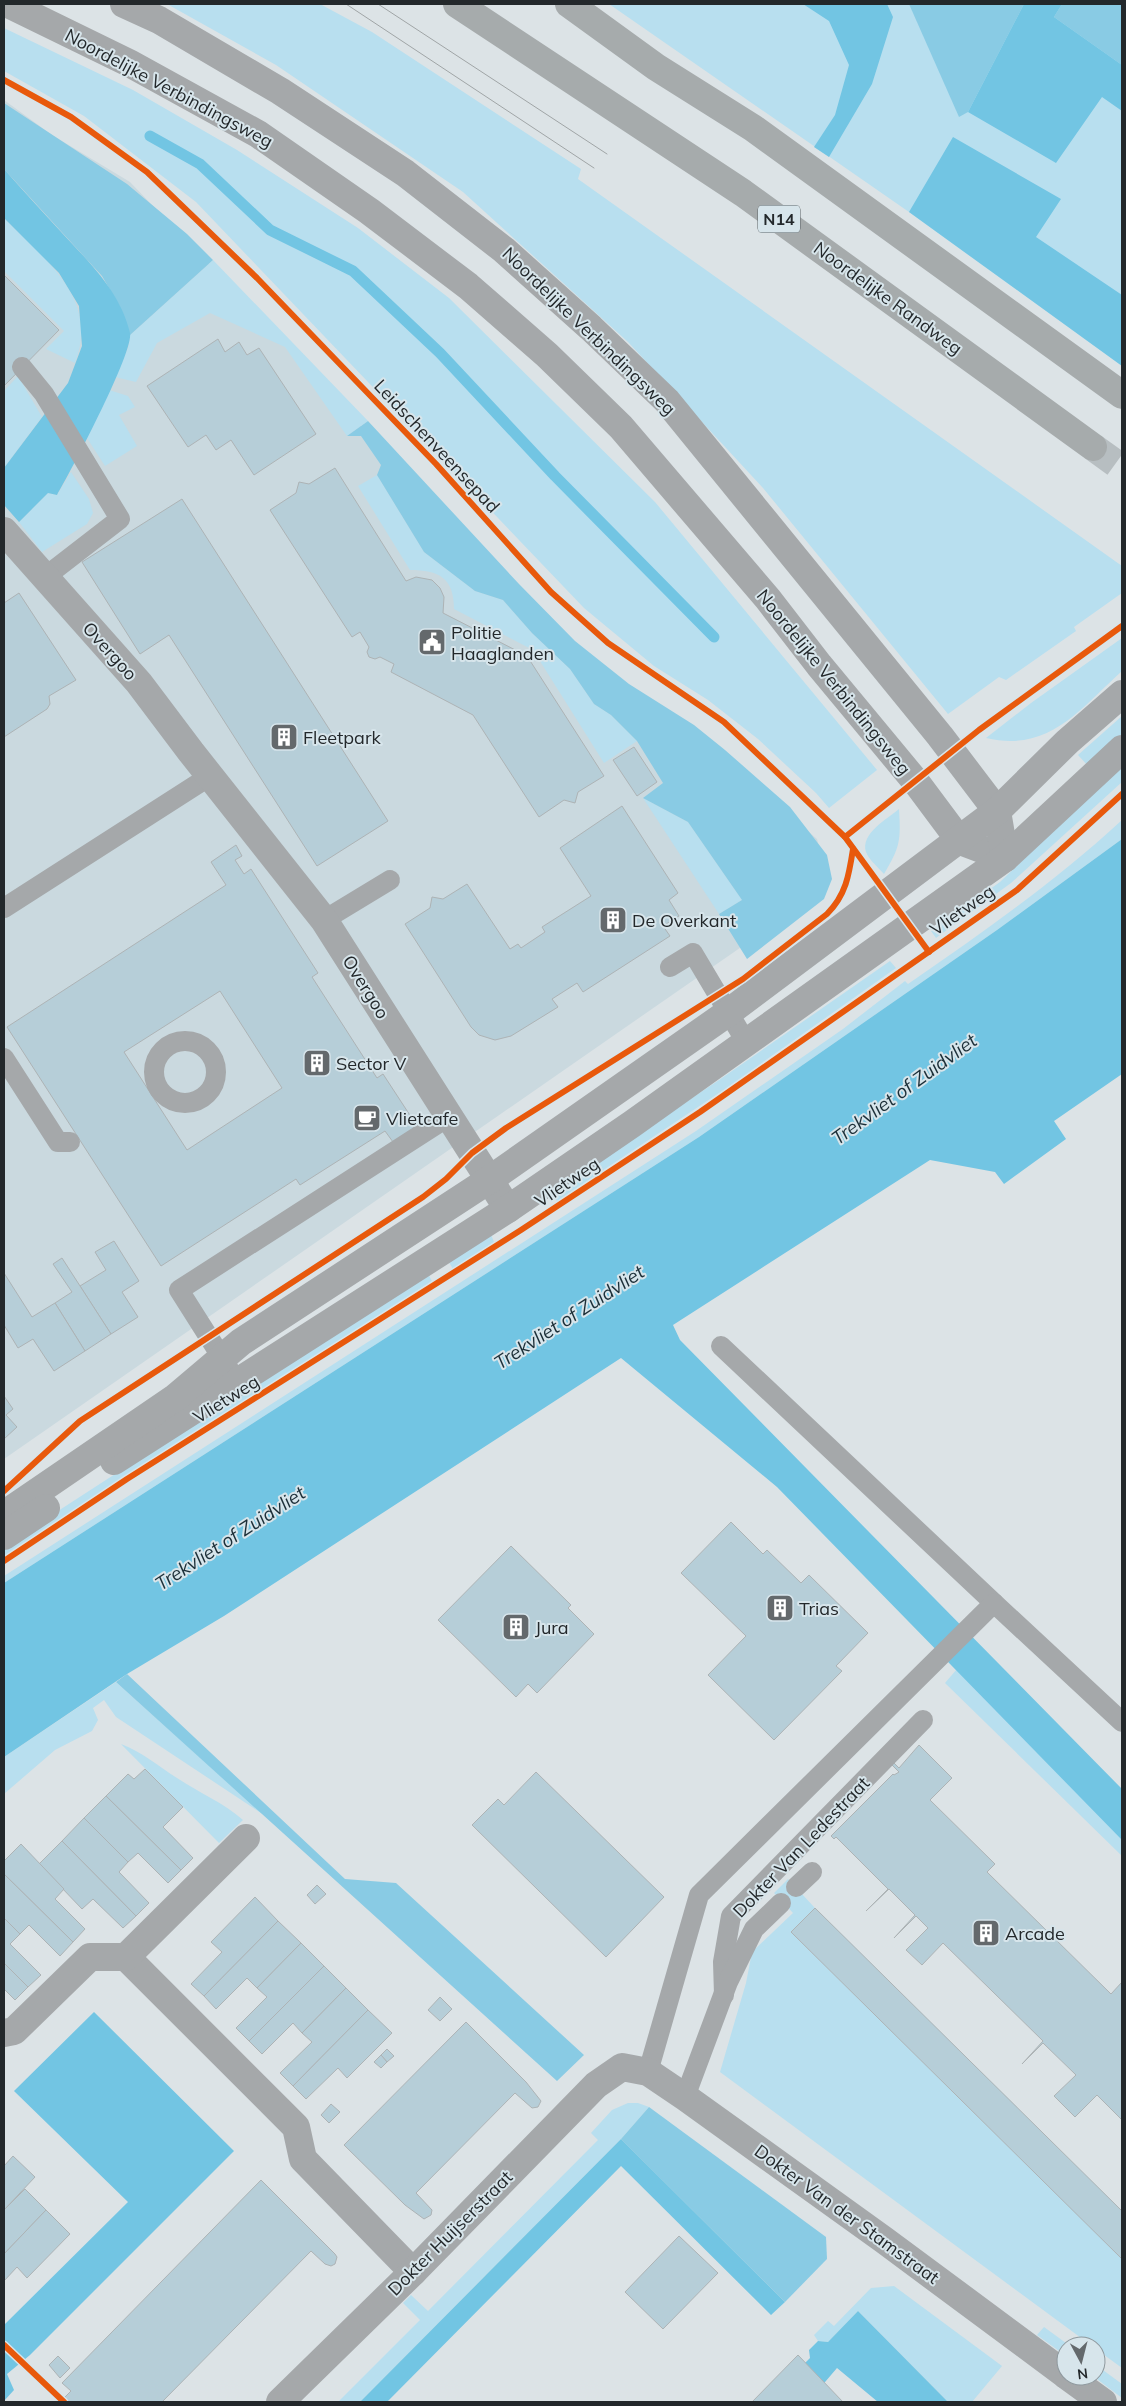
<svg xmlns="http://www.w3.org/2000/svg" width="1126" height="2406" viewBox="0 0 1126 2406" font-family="Mulish,sans-serif">
<style>
.built{fill:#cad9df}
.green{fill:#b8dfef}
.forest{fill:#89cbe4}
.water{fill:#72c5e3}
.lines{fill:none;stroke-linecap:round;stroke-linejoin:round}
.stream{stroke:#72c5e3;stroke-width:11}
.building{fill:#b6ced8;stroke:#adb3b5;fill-rule:evenodd}
.primary-tunnel{stroke:#b7bec1;stroke-width:28;stroke-dasharray:28 14;stroke-linecap:butt}
.service{stroke:#a5a8aa;stroke-width:20}
.minor{stroke:#a5a8aa;stroke-width:28}
.tertiary{stroke:#a5a8aa;stroke-width:28}
.primary{stroke:#a6abac;stroke-width:28}
.tram{stroke:#a0a5a6;stroke-width:1}
.cycleway-casing{stroke:#d7e5eb;stroke-width:9}
.cycleway{stroke:#e8590c;stroke-width:6}
.labels{text-anchor:middle;dominant-baseline:central;stroke-width:4;stroke-linejoin:round;paint-order:stroke}
.shield{fill:#d7e5eb;stroke:#596165;stroke-width:1}
.shield-label{font-size:16px;font-weight:bold;fill:#23282b}
.street-label{font-size:18px;fill:#23282b;stroke:#d7e5eb}
.poi-label{font-size:18px;fill:#23282b;stroke:#d7e5eb;text-anchor:start}
.water-label{font-size:19px;font-style:italic;fill:#1c2f38;stroke:#d7e5eb}
</style>
<rect width="100%" height="100%" fill="#dce3e6"/>
<path class="built" d="M 4,100 L 52,135 L 130,182 L 242,299 L 551,630 L 764,793 L 817,839 L 829,886 L 4,1459 Z"/>
<g class="green">
<path d="M 167,4 L 320,4 L 372,32 L 581,169 L 578,179 L 1122,566 L 1122,593 L 1074,627 L 1076,631 L 1006,680 L 999,677 L 948,714 L 763,488 L 628,342 L 463,192 L 276,65 Z"/>
<path d="M 609,4 L 1122,4 L 1122,366 L 909,212 Z"/>
<path d="M 4,28 L 133,90 L 237,150 L 358,228 L 449,298 L 655,502 L 877,770 L 829,808 L 816,793 L 758,739 L 708,700 L 654,666 L 584,608 L 196,202 L 84,116 L 4,71 Z"/>
<path d="M 4,218 C 44,259 100,298 75,363 L 46,349 L 64,331 L 4,271 Z"/>
<path d="M 213,260 L 368,421 L 347,436 L 285,347 L 210,313 L 157,343 L 136,382 L 115,377 L 128,348 L 130,335 Z"/>
<path d="M 18,376 L 42,417 L 4,468 L 4,391 Z"/>
<path d="M 109,390 L 128,396 L 135,407 L 119,415 L 137,446 L 105,466 L 87,438 Z"/>
<path d="M 71,472 L 89,499 L 93,513 L 87,524 L 42,552 L 19,522 L 48,493 L 57,495 Z"/>
<path d="M 377,475 L 424,552 L 475,591 L 503,600 L 532,633 L 570,669 L 594,704 L 611,715 L 637,741 L 604,763 L 533,650 L 454,609 C 454,578 439,570 410,570 L 358,486 Z"/>
<path d="M 1122,638 L 1122,671 C 1080,709 1049,753 986,738 L 1031,703 Z"/>
<path d="M 1122,716 L 1122,738 L 1090,768 L 1078,755 Z"/>
<path d="M 1122,765 L 1122,782 L 1011,883 L 936,938 L 931,931 L 1000,882 Z"/>
<path d="M 643,798 L 688,822 L 742,900 L 719,914 Z"/>
<path d="M 899,809 C 901,841 900,847 884,874 C 879,868 869,860 866,852 C 860,834 887,819 899,809 Z"/>
<path d="M 1122,820 L 1122,839 L 997,930 L 699,1137 L 4,1583 L 4,1576 L 696,1131 L 843,1029 L 905,981 L 908,984 C 982,933 1056,881 1122,820 Z"/>
<path d="M 890,961 L 896,968 L 725,1089 L 557,1201 L 551,1192 L 719,1080 Z"/>
<path d="M 490,1232 L 494,1242 L 453,1269 L 447,1259 Z"/>
<path d="M 427,1272 L 432,1281 L 4,1556 L 4,1546 Z"/>
<path d="M 957,1669 L 1122,1839 L 1122,1856 L 945,1683 Z"/>
<path d="M 116,1682 L 264,1815 L 116,1717 L 104,1700 L 93,1708 L 98,1720 L 92,1731 L 55,1750 L 4,1794 L 4,1757 Z"/>
<path d="M 121,1744 C 142,1752 158,1766 177,1778 C 199,1793 223,1802 243,1820 L 219,1843 Z"/>
<path d="M 788,1879 L 815,1908 L 1122,2211 L 1122,2368 L 1096,2349 L 1096,2346 L 1092,2346 L 720,2072 L 746,1983 L 752,1952 L 793,1913 L 774,1893 Z"/>
<path d="M 628,2103 L 638,2103 L 649,2107 L 621,2139 L 360,2402 L 338,2402 L 420,2320 L 403,2303 L 411,2295 L 428,2311 L 598,2140 L 591,2133 L 612,2110 Z"/>
<path d="M 894,2286 L 1002,2366 L 972,2402 L 948,2402 L 858,2311 L 828,2342 L 818,2341 L 814,2335 L 828,2321 L 834,2326 L 871,2288 Z"/>
<path d="M 1044,2327 L 1070,2346 L 1066,2346 L 1066,2356 L 1037,2335 Z"/>
<path d="M 1096,2365 L 1122,2384 L 1122,2398 L 1093,2376 L 1096,2376 Z"/>
</g>
<g class="forest">
<path d="M 909,4 L 1024,4 L 968,112 L 959,117 Z"/>
<path d="M 1062,4 L 1122,4 L 1122,65 L 1054,17 Z"/>
<path d="M 4,103 L 127,184 L 187,234 L 213,260 L 130,335 L 119,305 L 102,276 L 4,169 Z"/>
<path d="M 368,421 L 519,584 L 575,641 L 629,684 L 694,725 L 725,750 L 790,807 L 827,855 L 832,879 L 824,899 L 747,959 L 719,914 L 742,900 L 688,822 L 643,798 L 663,783 L 637,741 L 611,715 L 594,704 L 570,669 L 532,633 L 503,600 L 475,591 L 424,552 L 377,475 L 381,465 L 361,436 L 347,436 Z"/>
<path d="M 127,1674 L 345,1879 L 396,1883 L 584,2055 L 557,2081 L 116,1682 Z"/>
<path d="M 649,2107 L 826,2237 L 827,2259 L 785,2302 L 621,2139 Z"/>
</g>
<g class="water">
<path d="M 803,4 L 887,4 L 893,17 L 872,84 L 829,157 L 814,147 L 835,115 L 849,65 L 829,21 Z"/>
<path d="M 1024,4 L 1062,4 L 1054,17 L 1122,65 L 1122,111 L 1102,97 L 1056,163 L 968,112 Z"/>
<path d="M 953,137 L 1061,199 L 1036,237 L 1122,295 L 1122,366 L 909,212 Z"/>
<path d="M 4,169 C 23,191 43,212 63,234 C 90,263 121,293 130,333 C 134,352 70,473 57,495 L 48,493 L 19,522 L 4,505 L 4,468 L 68,383 L 82,346 L 79,306 L 59,273 L 4,218 Z"/>
<path d="M 1122,839 L 1122,1074 L 1054,1121 L 1066,1139 L 1004,1184 L 995,1172 L 930,1160 L 673,1325 L 680,1340 L 1122,1789 L 1122,1840 L 777,1487 L 621,1358 L 224,1616 L 127,1674 L 4,1757 L 4,1583 L 699,1137 L 997,930 Z"/>
<path d="M 94,2012 L 234,2151 L 30,2355 L 7,2374 L 14,2390 L 4,2401 L 4,2325 L 128,2202 L 14,2091 Z"/>
<path d="M 621,2139 L 785,2302 L 771,2315 L 621,2166 L 387,2402 L 360,2402 Z"/>
<path d="M 858,2311 L 948,2402 L 878,2402 L 837,2368 L 808,2402 L 766,2402 L 810,2358 L 809,2350 L 818,2341 L 828,2342 Z"/>
</g>
<g class="lines">
<path class="stream" d="M 150,136 L 200,164 L 270,230 L 353,271 L 440,353 L 555,476 L 714,637"/>
</g>
<g class="building">
<path d="M 4,275 L 59,330 L 4,386 Z"/>
<path d="M 218,339 L 225,352 L 239,342 L 247,355 L 259,348 L 316,434 L 254,475 L 231,440 L 216,450 L 206,435 L 188,447 L 147,386 Z"/>
<path d="M 335,468 L 406,581 L 416,577 L 432,580 L 440,588 L 444,597 L 443,613 L 527,656 L 604,776 L 578,792 L 575,803 L 564,800 L 539,817 L 473,715 L 391,672 L 394,664 L 380,657 L 375,659 L 369,657 L 367,652 L 369,647 L 360,632 L 352,637 L 270,510 L 296,493 L 299,482 L 309,484 Z"/>
<path d="M 182,499 L 388,821 L 317,866 L 169,635 L 140,654 L 82,562 Z"/>
<path d="M 19,593 L 76,680 L 49,696 L 50,704 L 47,709 L 4,737 L 4,603 Z"/>
<path d="M 634,747 L 657,782 L 637,796 L 613,760 Z"/>
<path d="M 622,806 L 678,893 L 669,900 L 679,916 L 663,926 L 670,936 L 583,992 L 577,983 L 552,999 L 558,1007 L 511,1036 L 495,1040 L 479,1035 L 471,1027 L 405,924 L 430,908 L 432,897 L 443,899 L 467,884 L 510,949 L 518,944 L 521,948 L 545,932 L 542,927 L 591,896 L 560,848 Z"/>
<path d="M 236,845 L 242,856 L 235,860 L 244,874 L 251,869 L 318,973 L 312,977 L 377,1078 L 383,1074 L 417,1126 L 393,1142 L 385,1131 L 300,1185 L 296,1179 L 161,1266 L 7,1027 L 226,885 L 211,862 ZM 220,991 L 282,1088 L 187,1150 L 124,1052 Z"/>
<path d="M 114,1241 L 139,1281 L 122,1292 L 138,1317 L 111,1334 L 80,1286 L 106,1270 L 95,1252 Z"/>
<path d="M 62,1258 L 111,1334 L 85,1351 L 55,1303 L 72,1292 L 53,1264 Z"/>
<path d="M 4,1273 L 32,1317 L 55,1303 L 85,1351 L 54,1371 L 33,1339 L 18,1348 L 4,1325 Z"/>
<path d="M 4,1396 L 13,1409 L 6,1415 L 17,1427 L 4,1439 Z"/>
<path d="M 731,1522 L 763,1554 L 767,1550 L 801,1583 L 809,1575 L 868,1633 L 836,1666 L 842,1671 L 774,1740 L 708,1675 L 746,1636 L 681,1573 Z"/>
<path d="M 511,1546 L 571,1605 L 568,1608 L 594,1634 L 537,1693 L 528,1684 L 516,1697 L 438,1620 Z"/>
<path d="M 919,1745 L 952,1778 L 930,1800 L 995,1864 L 987,1872 L 1111,1994 L 1122,1982 L 1122,2120 L 1097,2095 L 1075,2117 L 1054,2096 L 1076,2075 L 1043,2043 L 1022,2064 L 1043,2041 L 943,1943 L 922,1965 L 906,1950 L 928,1928 L 916,1916 L 894,1938 L 915,1915 L 889,1889 L 866,1911 L 888,1889 L 836,1837 L 834,1839 L 831,1836 L 893,1774 L 894,1775 L 899,1772 L 889,1762 L 891,1760 L 899,1768 Z"/>
<path d="M 145,1769 L 183,1807 L 163,1827 L 193,1858 L 181,1870 L 106,1796 L 128,1774 L 134,1779 Z"/>
<path d="M 536,1772 L 664,1897 L 606,1957 L 472,1825 L 498,1799 L 504,1805 Z"/>
<path d="M 106,1796 L 181,1870 L 168,1883 L 138,1853 L 128,1862 L 84,1818 Z"/>
<path d="M 84,1818 L 128,1862 L 119,1872 L 149,1903 L 136,1916 L 62,1841 Z"/>
<path d="M 62,1841 L 136,1916 L 123,1928 L 93,1899 L 82,1909 L 39,1864 Z"/>
<path d="M 21,1844 L 64,1889 L 55,1899 L 85,1929 L 73,1942 L 4,1874 L 4,1861 Z"/>
<path d="M 4,1874 L 73,1942 L 60,1956 L 29,1925 L 20,1934 L 4,1918 Z"/>
<path d="M 317,1885 L 326,1894 L 315,1904 L 307,1895 Z"/>
<path d="M 255,1897 L 278,1921 L 204,1996 L 191,1984 L 222,1952 L 211,1942 Z"/>
<path d="M 815,1908 L 1122,2211 L 1122,2259 L 791,1932 Z"/>
<path d="M 4,1918 L 20,1934 L 10,1944 L 41,1975 L 28,1987 L 4,1963 Z"/>
<path d="M 278,1921 L 301,1943 L 257,1988 L 247,1978 L 216,2009 L 204,1996 Z"/>
<path d="M 301,1943 L 324,1966 L 249,2041 L 236,2028 L 267,1997 L 257,1988 Z"/>
<path d="M 4,1963 L 28,1987 L 15,2000 L 4,1989 Z"/>
<path d="M 324,1966 L 346,1988 L 302,2033 L 293,2023 L 262,2054 L 249,2041 Z"/>
<path d="M 346,1988 L 368,2010 L 293,2086 L 280,2073 L 312,2042 L 302,2033 Z"/>
<path d="M 440,1997 L 452,2009 L 440,2021 L 428,2010 Z"/>
<path d="M 368,2010 L 392,2033 L 347,2078 L 338,2068 L 306,2099 L 293,2086 Z"/>
<path d="M 466,2022 L 526,2082 L 541,2101 L 538,2107 L 532,2108 L 515,2093 L 416,2193 L 432,2210 L 431,2215 L 424,2219 L 405,2205 L 344,2145 Z"/>
<path d="M 387,2049 L 394,2056 L 387,2062 L 381,2055 Z"/>
<path d="M 381,2055 L 387,2062 L 381,2068 L 374,2062 Z"/>
<path d="M 331,2104 L 340,2112 L 329,2123 L 321,2115 Z"/>
<path d="M 13,2156 L 35,2177 L 4,2210 L 4,2166 Z"/>
<path d="M 261,2180 L 335,2254 L 337,2257 L 335,2264 L 331,2266 L 325,2264 L 311,2251 L 162,2402 L 60,2402 L 71,2391 L 62,2383 Z"/>
<path d="M 25,2189 L 46,2210 L 4,2254 L 4,2210 Z"/>
<path d="M 46,2210 L 70,2234 L 27,2278 L 17,2267 L 4,2281 L 4,2254 Z"/>
<path d="M 679,2236 L 718,2273 L 663,2329 L 625,2292 Z"/>
<path d="M 798,2355 L 843,2402 L 752,2402 Z"/>
<path d="M 58,2356 L 70,2368 L 60,2378 L 49,2365 Z"/>
</g>
<g class="lines">
<path class="primary-tunnel" d="M 1093,447 L 1122,468"/>
<g class="service">
<path d="M 22,367 L 44,394 L 120,519 L 45,577"/>
<path d="M 4,908 L 210,776"/>
<path d="M 324,920 L 390,880"/>
<path d="M 670,967 L 693,953 L 746,1042"/>
<circle cx="185" cy="1072" r="31"/>
<path d="M 4,1058 L 58,1142 L 70,1142"/>
<path d="M 721,1346 L 994,1603"/>
<path d="M 229,1369 L 179,1290 L 448,1117"/>
<path d="M 796,1887 L 812,1872"/>
<path d="M 724,1995 L 723,1962 L 731,1916 L 923,1720"/>
<path d="M 648,2072 L 699,1895 L 994,1603 L 1122,1722"/>
<path d="M 685,2097 L 728,1982 L 754,1929 L 781,1903"/>
</g>
<g class="minor">
<path d="M 4,531 L 139,683 L 191,752 L 324,920 L 508,1209"/>
<path d="M 126,1957 L 296,2127 L 303,2159 L 413,2272"/>
<path d="M 4,2033 L 14,2031 L 90,1957 L 126,1957 L 246,1838"/>
<path d="M 1067,2376 L 1103,2402"/>
<path d="M 280,2402 L 413,2272 L 596,2085 L 622,2067 L 648,2072 L 685,2097 L 884,2240 L 1066,2375"/>
</g>
<g class="tertiary">
<path d="M 8,4 L 129,63 L 258,134 L 369,211 L 468,286 L 547,355 L 621,427 L 768,599 L 819,665 L 916,782 L 960,841 L 1005,858"/>
<path d="M 124,4 L 159,20 L 280,91 L 405,173 L 504,250 L 591,328 L 667,401 L 940,736 L 997,811 L 1005,858"/>
<path d="M 114,1461 L 508,1209 L 632,1124 L 1005,858 L 1122,749"/>
<path d="M 4,1512 L 12,1509 L 176,1397 L 241,1342 L 489,1180 L 729,1012 L 997,811 L 1067,742 L 1122,694"/>
<path d="M 4,1536 L 46,1508"/>
</g>
<g class="primary">
<path d="M 457,4 L 743,193 L 1093,447"/>
<path d="M 569,4 L 656,67 L 753,128 L 1122,395"/>
</g>
<g class="tram">
<path d="M 346,4 L 594,168"/>
<path d="M 378,4 L 607,154"/>
</g>
<defs>
<g id="cycleway">
<path d="M 4,80 L 71,117 L 147,172 L 257,278 L 436,464 L 551,592 L 608,643 L 724,722 L 845,837 L 929,952"/>
<path d="M 845,837 L 979,730 L 1122,626"/>
<path d="M 4,1491 L 80,1421 L 423,1197 L 446,1179 L 472,1153 L 506,1128 L 743,979 L 827,914 C 846,895 849,875 853,849"/>
<path d="M 4,1561 L 127,1479 L 521,1230 L 700,1112 L 1017,890 L 1122,794"/>
<path d="M 4,2345 L 64,2402"/>
</g>
</defs>
<use href="#cycleway" class="cycleway-casing"/>
<use href="#cycleway" class="cycleway"/>
</g>
<defs>
<symbol id="civic-square" viewBox="-11 -11 22 22"><rect x="-9" y="-9" width="18" height="18" rx="4" fill="#64696c" stroke="#d7e5eb"/><path d="M-.6-6.5H3V-4.5H.6V-3L4-1V1h2V6H-6V1h2V-1L-.6-3ZM-1.2 2.5V6h2.4V2.5Z" fill="#fff"/></symbol>
<symbol id="building-square" viewBox="-11 -11 22 22"><rect x="-9" y="-9" width="18" height="18" rx="4" fill="#64696c" stroke="#d7e5eb"/><path d="M-4-6H4V6H1V3H-1V6H-4ZM-2.5-4.3h1.7v1.8h-1.7ZM.8-4.3h1.7v1.8H.8ZM-2.5-1h1.7V.8h-1.7ZM.8-1h1.7V.8H.8Z" fill="#fff"/></symbol>
<symbol id="cafe-square" viewBox="-11 -11 22 22"><rect x="-9" y="-9" width="18" height="18" rx="4" fill="#64696c" stroke="#d7e5eb"/><path d="M-5.5-4.5H6V0H3Q3 3.5 0 3.5H-2.5Q-5.5 3.5-5.5 0ZM3-3.2v2h1.7v-2ZM-6 4.5H4V6H-6Z" fill="#fff"/></symbol>
</defs>
<g fill-rule="evenodd">
<use href="#civic-square" x="416" y="626" width="32" height="32"/>
<use href="#building-square" x="268" y="721" width="32" height="32"/>
<use href="#building-square" x="597" y="904" width="32" height="32"/>
<use href="#building-square" x="301" y="1047" width="32" height="32"/>
<use href="#cafe-square" x="351" y="1102" width="32" height="32"/>
<use href="#building-square" x="764" y="1592" width="32" height="32"/>
<use href="#building-square" x="500" y="1611" width="32" height="32"/>
<use href="#building-square" x="970" y="1917" width="32" height="32"/>
</g>
<g class="labels">
<rect class="shield" x="758" y="205.5" width="42" height="27" rx="4"/>
<g class="shield-label">
<text x="779" y="219">N14</text>
</g>
<g class="street-label">
<text transform="translate(169 88) rotate(28)">Noordelijke Verbindingsweg</text>
<text transform="translate(888 298) rotate(36)">Noordelijke Randweg</text>
<text transform="translate(589 331) rotate(44)">Noordelijke Verbindingsweg</text>
<text transform="translate(437 446) rotate(47)">Leidschenveensepad</text>
<text transform="translate(110 651) rotate(48)">Overgoo</text>
<text transform="translate(834 682) rotate(51)">Noordelijke Verbindingsweg</text>
<text transform="translate(962 910) rotate(-35)">Vlietweg</text>
<text transform="translate(366 987) rotate(58)">Overgoo</text>
<text transform="translate(567 1182) rotate(-34)">Vlietweg</text>
<text transform="translate(226 1399) rotate(-32)">Vlietweg</text>
<text transform="translate(801 1847) rotate(-46)">Dokter Van Ledestraat</text>
<text transform="translate(847 2214) rotate(36)">Dokter Van der Stamstraat</text>
<text transform="translate(450 2233) rotate(-45)">Dokter Huijserstraat</text>
</g>
<g class="poi-label">
<text x="451" y="632">Politie<tspan x="451" dy="21">Haaglanden</tspan></text>
<text x="303" y="737">Fleetpark</text>
<text x="632" y="920">De Overkant</text>
<text x="336" y="1063">Sector V</text>
<text x="386" y="1118">Vlietcafe</text>
<text x="799" y="1608">Trias</text>
<text x="535" y="1627">Jura</text>
<text x="1005" y="1933">Arcade</text>
</g>
<g class="water-label">
<text transform="translate(904 1089) rotate(-36)">Trekvliet of Zuidvliet</text>
<text transform="translate(569 1317) rotate(-33)">Trekvliet of Zuidvliet</text>
<text transform="translate(230 1538) rotate(-33)">Trekvliet of Zuidvliet</text>
</g>
</g>
<rect width="1126" height="2406" fill="none" stroke="#23282b" stroke-width="10"/>
<g transform="translate(1081 2361) rotate(173)"><circle r="24" fill="#d7e5eb" stroke="#8f999e"/>
<path d="M0-4L9 19L0 12L-9 19Z" fill="#64696c"/>
<text y="-8" font-size="14" font-weight="bold" text-anchor="middle" fill="#23282b">N</text>
</g>
</svg>
